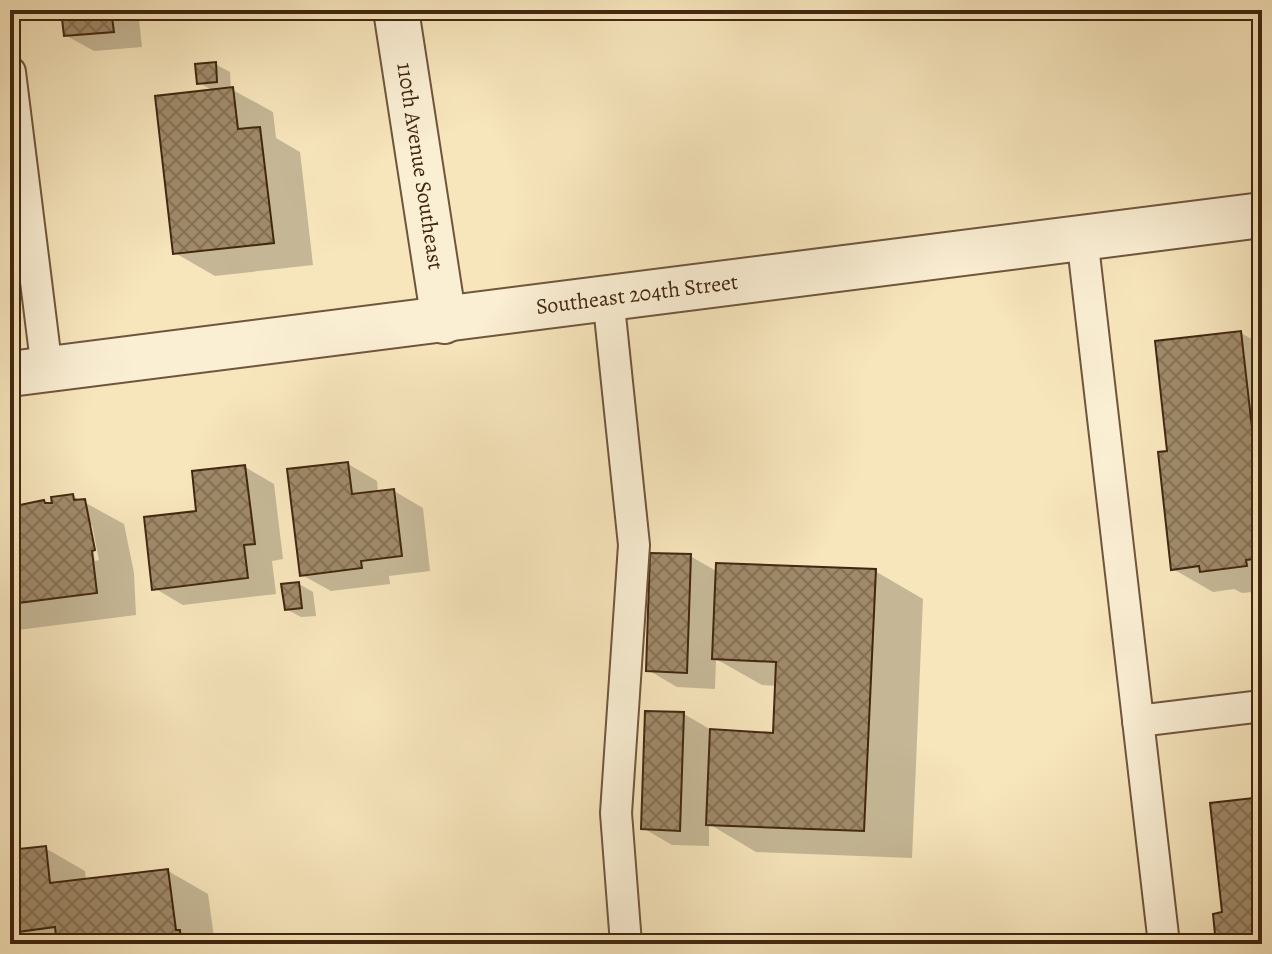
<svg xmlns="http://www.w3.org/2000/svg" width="1272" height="954" viewBox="0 0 1272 954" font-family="Alegreya,serif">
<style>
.shadow{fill:#0003;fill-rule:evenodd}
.building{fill:url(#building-cross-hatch);stroke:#422710;stroke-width:2}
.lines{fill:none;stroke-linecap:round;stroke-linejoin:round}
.service-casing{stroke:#6f563b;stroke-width:34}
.minor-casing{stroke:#6f563b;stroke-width:48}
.service{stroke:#faeed3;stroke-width:30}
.minor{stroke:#faeed3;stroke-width:44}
.labels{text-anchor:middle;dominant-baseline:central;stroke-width:7;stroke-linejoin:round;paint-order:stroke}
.street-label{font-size:22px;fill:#422710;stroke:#faeed3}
</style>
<defs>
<pattern id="building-cross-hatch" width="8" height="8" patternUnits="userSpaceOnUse" patternTransform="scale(2)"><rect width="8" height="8" fill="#a08a69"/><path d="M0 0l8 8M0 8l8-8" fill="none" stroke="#847155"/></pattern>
</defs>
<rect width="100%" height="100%" fill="#f7e5bc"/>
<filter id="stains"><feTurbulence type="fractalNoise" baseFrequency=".0025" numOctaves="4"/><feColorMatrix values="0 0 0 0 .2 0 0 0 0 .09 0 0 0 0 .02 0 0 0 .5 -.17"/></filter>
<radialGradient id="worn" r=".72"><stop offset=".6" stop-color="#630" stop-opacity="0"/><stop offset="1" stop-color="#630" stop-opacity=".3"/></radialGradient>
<g class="shadow">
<path d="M 63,10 L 138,10 L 142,47 L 94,51 L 65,35 Z"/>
<path d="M 215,64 L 230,72 L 231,89 L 273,112 L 276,138 L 300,152 L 313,265 L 215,276 L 175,253 L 214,91 L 199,83 Z"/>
<path d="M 1241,333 L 1262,345 L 1262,591 L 1242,593 L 1234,589 L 1213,592 L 1173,569 L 1169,452 Z"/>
<path d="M 348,464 L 377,481 L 378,493 L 394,491 L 423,508 L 430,571 L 389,576 L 390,584 L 331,591 L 302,575 Z"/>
<path d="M 245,467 L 274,484 L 283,559 L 272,561 L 276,594 L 183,605 L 154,588 Z"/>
<path d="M 73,496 L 124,524 L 134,573 L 136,615 L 10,631 L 10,510 L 14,506 L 54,504 ZM 88,525 L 92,525 L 99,560 L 95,561 Z"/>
<path d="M 690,556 L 718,572 L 875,571 L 923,599 L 912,858 L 756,852 L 709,824 L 709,846 L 672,845 L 643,828 L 684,714 L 713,731 L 775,735 L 777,686 L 762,685 L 716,659 L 715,689 L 677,687 L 648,670 Z"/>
<path d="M 299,584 L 313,592 L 316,616 L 301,617 L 286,609 Z"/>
<path d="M 45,848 L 85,871 L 86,881 L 168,871 L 208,894 L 215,944 L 10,944 L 10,852 Z"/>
</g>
<g class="building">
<path d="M 61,10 L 111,10 L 114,32 L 64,36 Z"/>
<path d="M 216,62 L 217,82 L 197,84 L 195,64 Z"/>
<path d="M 233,87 L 238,129 L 260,127 L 274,243 L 173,254 L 155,96 Z"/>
<path d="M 1241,331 L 1262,516 L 1262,558 L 1246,560 L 1247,566 L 1200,572 L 1199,566 L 1171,570 L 1158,452 L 1167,451 L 1155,341 Z"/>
<path d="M 348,462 L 352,494 L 394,489 L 402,556 L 361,561 L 362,568 L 300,576 L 287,469 Z"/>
<path d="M 245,465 L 255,544 L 244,545 L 248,578 L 152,590 L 144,517 L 196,511 L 192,471 Z"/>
<path d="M 73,494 L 74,500 L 85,499 L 95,550 L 92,551 L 97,593 L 10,604 L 10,507 L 44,500 L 45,503 L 52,503 L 51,497 Z"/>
<path d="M 650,553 L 691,554 L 687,673 L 646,671 Z"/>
<path d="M 716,563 L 876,569 L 864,831 L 706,825 L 710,729 L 773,733 L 776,662 L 712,659 Z"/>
<path d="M 299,582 L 302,608 L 285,610 L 281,584 Z"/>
<path d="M 645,711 L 684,712 L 680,831 L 641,829 Z"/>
<path d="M 1262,797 L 1262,944 L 1216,944 L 1213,914 L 1222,912 L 1210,803 Z"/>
<path d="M 46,846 L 50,883 L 168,869 L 176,930 L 180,930 L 181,944 L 57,944 L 55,927 L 10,933 L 10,850 Z"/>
</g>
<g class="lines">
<defs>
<g id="service">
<path d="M 10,72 L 47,370"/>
<path d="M 1082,237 L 1164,944"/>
<path d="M 608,296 L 634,545 L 616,813 L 626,944"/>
<path d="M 1138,721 L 1262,706"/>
</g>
<g id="minor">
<path id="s1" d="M 396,10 L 444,321"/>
<path id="s2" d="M 10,374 L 1262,215"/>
</g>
</defs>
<use href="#service" class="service-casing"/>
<use href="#minor" class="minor-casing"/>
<use href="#service" class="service"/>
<use href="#minor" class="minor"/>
</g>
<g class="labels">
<g class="street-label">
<text stroke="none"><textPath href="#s1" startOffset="158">110th Avenue Southeast</textPath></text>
<text stroke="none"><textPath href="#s2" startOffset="632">Southeast 204th Street</textPath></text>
</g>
</g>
<rect width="1272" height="954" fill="none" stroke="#f7e5bc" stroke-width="40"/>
<rect x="12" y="12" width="1248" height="930" fill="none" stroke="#422710" stroke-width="4"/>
<rect x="20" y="20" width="1232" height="914" fill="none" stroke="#422710" stroke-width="2"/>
<rect width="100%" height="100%" filter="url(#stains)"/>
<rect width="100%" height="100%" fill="url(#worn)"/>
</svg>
